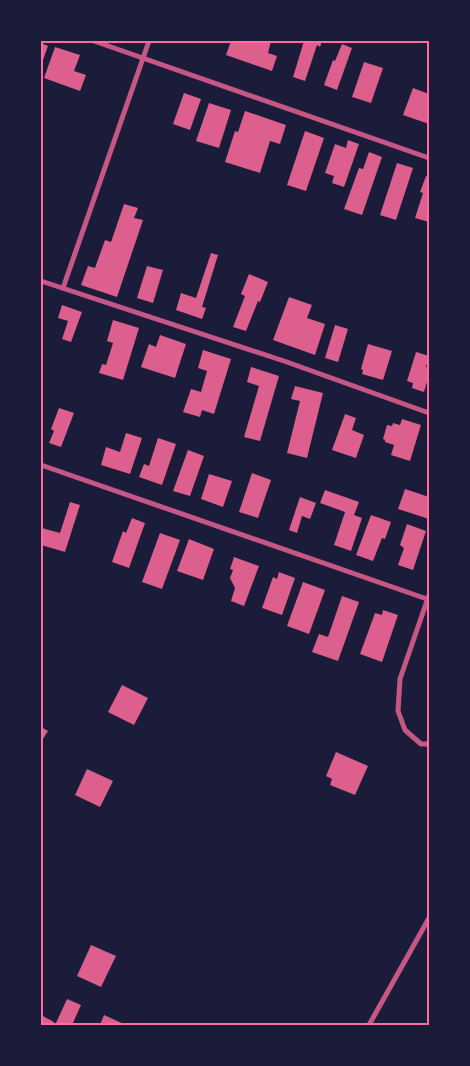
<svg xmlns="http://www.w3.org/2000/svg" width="470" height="1066" viewBox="0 0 470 1066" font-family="Barlow,sans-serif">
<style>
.building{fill:#dd5f8e}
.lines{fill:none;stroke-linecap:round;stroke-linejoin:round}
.minor{stroke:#c65784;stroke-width:5}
.neatline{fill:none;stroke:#ff6b9d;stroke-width:2}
</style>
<rect width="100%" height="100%" fill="#1b1b3a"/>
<g class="building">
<path d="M 231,41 L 271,41 L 268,53 L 277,56 L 272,71 L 226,55 Z"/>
<path d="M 304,41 L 322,41 L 320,47 L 317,45 L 305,81 L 293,77 Z"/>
<path d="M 41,43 L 48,46 L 42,63 L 41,63 Z"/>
<path d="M 342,44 L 352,48 L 337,90 L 324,85 L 333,60 L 335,61 Z"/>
<path d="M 55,47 L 80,55 L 74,71 L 86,75 L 80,91 L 44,78 Z"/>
<path d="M 364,62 L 383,68 L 371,103 L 352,97 Z"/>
<path d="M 413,88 L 429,94 L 429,124 L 403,115 Z"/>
<path d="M 184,93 L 201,99 L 190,130 L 173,124 Z"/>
<path d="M 209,103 L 231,110 L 219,148 L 196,141 Z"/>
<path d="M 245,111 L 286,125 L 280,144 L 270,141 L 260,173 L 225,162 L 235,131 L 238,132 Z"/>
<path d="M 305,131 L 324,138 L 306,191 L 287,185 Z"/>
<path d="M 348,140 L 359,144 L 344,187 L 332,183 L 334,176 L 325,173 L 335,144 L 346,148 Z"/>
<path d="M 369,152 L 382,157 L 362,215 L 344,209 L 359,168 L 363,169 Z"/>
<path d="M 397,163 L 413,168 L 396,220 L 380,215 Z"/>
<path d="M 426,176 L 429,177 L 429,222 L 415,218 L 423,193 L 420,192 Z"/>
<path d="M 124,204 L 138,208 L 134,218 L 143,220 L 117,297 L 81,285 L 88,266 L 95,268 L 105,240 L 111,242 Z"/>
<path d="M 211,253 L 218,255 L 202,307 L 206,308 L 202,319 L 176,310 L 181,293 L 196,298 Z"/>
<path d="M 147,266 L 163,270 L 153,303 L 137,298 Z"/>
<path d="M 249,274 L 268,282 L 260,302 L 258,301 L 246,331 L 233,327 L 245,296 L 241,294 Z"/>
<path d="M 289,297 L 312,305 L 307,318 L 325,324 L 315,355 L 273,340 Z"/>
<path d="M 62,305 L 82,312 L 71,342 L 62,339 L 68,321 L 58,318 Z"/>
<path d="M 113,320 L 139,328 L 123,380 L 99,373 L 102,364 L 106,365 L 113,343 L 107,341 Z"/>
<path d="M 335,325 L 348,329 L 338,362 L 325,358 Z"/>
<path d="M 160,335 L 186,344 L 175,378 L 141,367 L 149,344 L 156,347 Z"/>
<path d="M 368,344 L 392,351 L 383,380 L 362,374 L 363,370 L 361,369 Z"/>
<path d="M 203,350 L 231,359 L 214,414 L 202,410 L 200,417 L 183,412 L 191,389 L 201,392 L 207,371 L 198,368 Z"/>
<path d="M 416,352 L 429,356 L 426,367 L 429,368 L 429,375 L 424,392 L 412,388 L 413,383 L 407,381 Z"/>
<path d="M 251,367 L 279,376 L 260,441 L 244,437 L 259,386 L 247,382 Z"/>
<path d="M 295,386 L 323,393 L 307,458 L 287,453 L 300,401 L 291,399 Z"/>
<path d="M 59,408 L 74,413 L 61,447 L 49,443 L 54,431 L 51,429 Z"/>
<path d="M 345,414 L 356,418 L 352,430 L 364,435 L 356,458 L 332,450 Z"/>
<path d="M 402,419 L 421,425 L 410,461 L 391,455 L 394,445 L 385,442 L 385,440 L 383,439 L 387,425 L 392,426 L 393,423 L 400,425 Z"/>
<path d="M 126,433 L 142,438 L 130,474 L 101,465 L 106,447 L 120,452 Z"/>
<path d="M 158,438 L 176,444 L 162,485 L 139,477 L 144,464 L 149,466 Z"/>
<path d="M 188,450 L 204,456 L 190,496 L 173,491 Z"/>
<path d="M 252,473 L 271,480 L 258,518 L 239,512 Z"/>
<path d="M 209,474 L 232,481 L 223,507 L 201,499 Z"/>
<path d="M 405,489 L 429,497 L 427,504 L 429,504 L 429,519 L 398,509 Z"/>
<path d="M 325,490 L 359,502 L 354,515 L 362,518 L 351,551 L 334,545 L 345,512 L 320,503 Z"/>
<path d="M 300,497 L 316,503 L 310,519 L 302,516 L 297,533 L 289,530 Z"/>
<path d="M 70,502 L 80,505 L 65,552 L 41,545 L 42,528 L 60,533 Z"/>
<path d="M 371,515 L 391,522 L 385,539 L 382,538 L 373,561 L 356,555 Z"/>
<path d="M 132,518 L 145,523 L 129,568 L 112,562 L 123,531 L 126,533 Z"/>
<path d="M 407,524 L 426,531 L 413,570 L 398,565 L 404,548 L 400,545 Z"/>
<path d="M 160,533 L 180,540 L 162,589 L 142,582 Z"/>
<path d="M 189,539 L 214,549 L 203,580 L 177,571 Z"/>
<path d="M 234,557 L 259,566 L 244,606 L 231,601 L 235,588 L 230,578 L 233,570 L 230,569 Z"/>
<path d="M 279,572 L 295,578 L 282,615 L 262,608 L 273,577 L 277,579 Z"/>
<path d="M 303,582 L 325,590 L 309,634 L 287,626 Z"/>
<path d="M 342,596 L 359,602 L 338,661 L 312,652 L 319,634 L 328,637 Z"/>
<path d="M 383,610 L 398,615 L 382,662 L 360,654 L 375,613 L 382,615 Z"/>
<path d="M 122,685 L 148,698 L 134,725 L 108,712 Z"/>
<path d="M 41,727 L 48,731 L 41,742 Z"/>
<path d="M 336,752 L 368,766 L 355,795 L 330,785 L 332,779 L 326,776 Z"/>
<path d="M 87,769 L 113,781 L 100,807 L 75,795 Z"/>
<path d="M 91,945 L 116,956 L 101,987 L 77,976 Z"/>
<path d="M 67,999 L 81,1005 L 72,1025 L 58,1025 L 56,1023 Z"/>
<path d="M 41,1015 L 54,1022 L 53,1025 L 41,1025 Z"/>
<path d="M 104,1015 L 126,1025 L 100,1025 Z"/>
</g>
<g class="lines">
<g class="minor">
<path d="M 94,41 L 429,158"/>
<path d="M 41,281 L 284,361 L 429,413"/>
<path d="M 63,288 L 149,41"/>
<path d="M 41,465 L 427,599"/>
<path d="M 429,595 L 400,679 L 398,711 L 405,730 L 421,744 L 429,744"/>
<path d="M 369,1025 L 429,918"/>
</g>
</g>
<rect width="470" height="1066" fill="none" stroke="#1b1b3a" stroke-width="85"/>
<rect x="42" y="42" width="386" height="982" class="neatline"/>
</svg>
